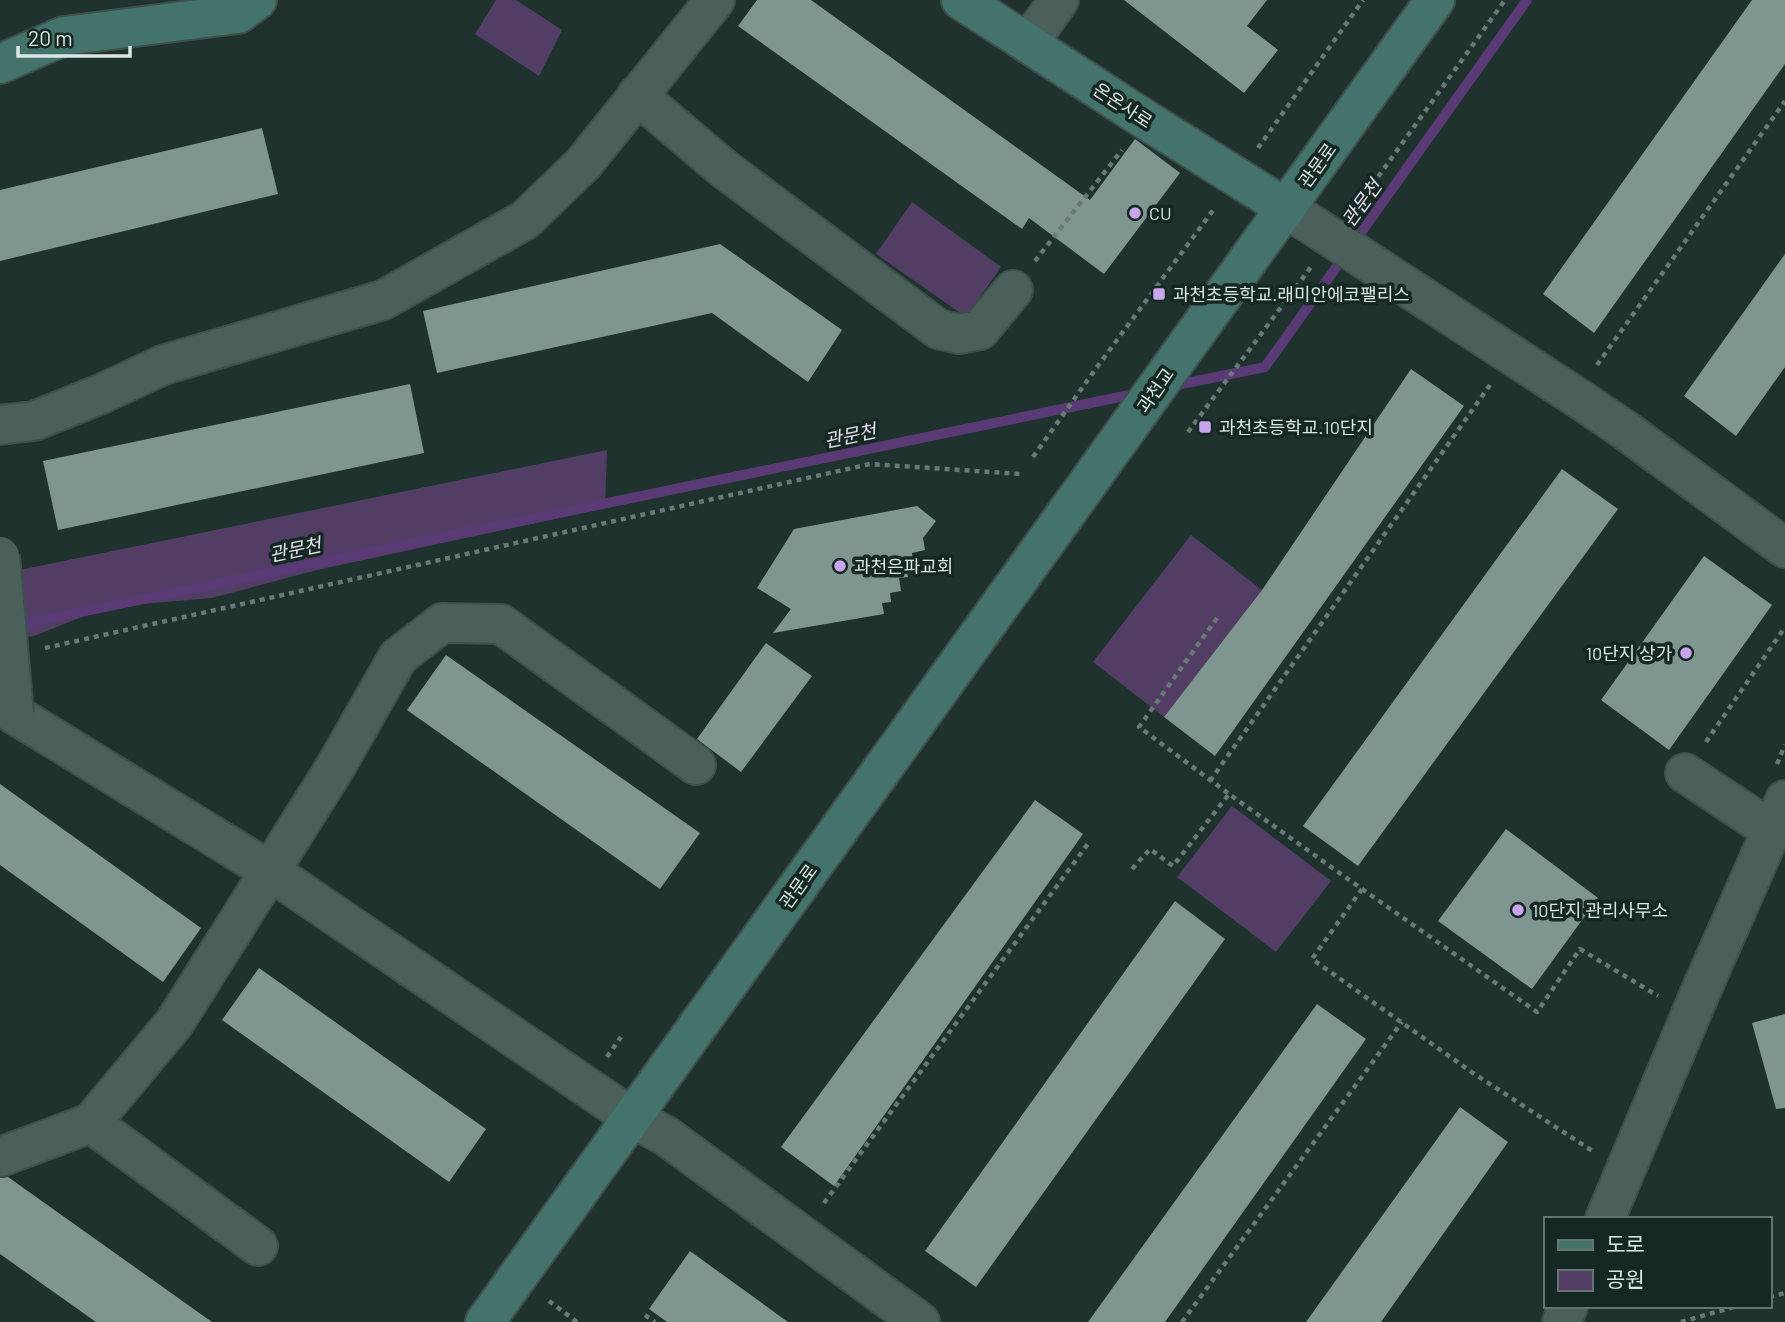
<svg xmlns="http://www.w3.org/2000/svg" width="1785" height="1322" viewBox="0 0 1785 1322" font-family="Barlow,'Noto Sans KR',sans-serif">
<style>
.green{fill:#523e65}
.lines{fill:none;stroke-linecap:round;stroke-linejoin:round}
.stream{stroke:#593a74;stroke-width:10}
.building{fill:#7f9590}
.street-casing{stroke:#3e4f4c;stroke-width:42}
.secondary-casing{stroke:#3e4f4c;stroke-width:42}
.path{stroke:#697a76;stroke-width:4.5;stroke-dasharray:5 5;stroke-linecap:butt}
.street{stroke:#4b605b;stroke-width:38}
.secondary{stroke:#44736b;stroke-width:38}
.street-bridge-casing{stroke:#3e4f4c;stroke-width:42;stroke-linecap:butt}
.street-bridge{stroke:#4b605b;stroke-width:38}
.poi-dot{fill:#c9a5ee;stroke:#152824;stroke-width:2.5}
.labels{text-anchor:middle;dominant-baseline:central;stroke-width:7;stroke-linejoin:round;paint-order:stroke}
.street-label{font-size:18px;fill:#dbe7e4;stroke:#152824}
.poi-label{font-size:18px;fill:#dbe7e4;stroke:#152824;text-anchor:start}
.water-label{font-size:19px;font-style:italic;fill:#e8e0f2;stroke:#152824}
</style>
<rect width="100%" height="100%" fill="#1f322e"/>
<g class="green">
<path d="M 496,0 L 516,0 L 562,30 L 539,76 L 475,34 Z"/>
<path d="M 912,202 L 1001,267 L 966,317 L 876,254 Z"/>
<path d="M 607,450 L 605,508 L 317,570 L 212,598 L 107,607 L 34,636 L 0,640 L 0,574 Z"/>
<path d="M 1191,535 L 1262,590 L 1164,717 L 1093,662 Z"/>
<path d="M 1232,806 L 1331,881 L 1276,952 L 1177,877 Z"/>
</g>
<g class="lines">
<g class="stream">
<path d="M 1172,386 L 1265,367 L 1527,0"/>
<path d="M 13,626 L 1139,393"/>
</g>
</g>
<g class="building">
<path d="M 757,0 L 811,0 L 1090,200 L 1135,139 L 1180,173 L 1104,274 L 1029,218 L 1022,229 L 738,26 Z"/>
<path d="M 1124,0 L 1267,0 L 1247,26 L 1278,50 L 1244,93 Z"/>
<path d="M 1752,0 L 1785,0 L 1785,64 L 1594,333 L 1543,294 Z"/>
<path d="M 262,128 L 278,194 L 0,261 L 0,190 Z"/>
<path d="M 720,244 L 842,330 L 808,382 L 712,313 L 437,373 L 423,311 Z"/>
<path d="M 1785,254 L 1785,367 L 1736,436 L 1684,396 Z"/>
<path d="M 1411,369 L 1464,406 L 1215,756 L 1164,717 L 1262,590 Z"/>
<path d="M 410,384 L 424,453 L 58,530 L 43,461 Z"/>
<path d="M 1562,469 L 1618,509 L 1358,866 L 1303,826 Z"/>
<path d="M 917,506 L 936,521 L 923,538 L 925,550 L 912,553 L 914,566 L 906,567 L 908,577 L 899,578 L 901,591 L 890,593 L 891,602 L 882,603 L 884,614 L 773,633 L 791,609 L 757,588 L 794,529 Z"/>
<path d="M 1704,556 L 1772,605 L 1669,750 L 1601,700 Z"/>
<path d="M 766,643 L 812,676 L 741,772 L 697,739 Z"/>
<path d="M 446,655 L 700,833 L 660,889 L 407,710 Z"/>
<path d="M 0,784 L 201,928 L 163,982 L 0,865 Z"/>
<path d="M 1035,800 L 1083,834 L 834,1186 L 781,1147 Z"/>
<path d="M 1506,829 L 1598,898 L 1532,989 L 1438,921 Z"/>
<path d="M 1175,901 L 1225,939 L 976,1287 L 925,1251 Z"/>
<path d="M 259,968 L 486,1129 L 449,1182 L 222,1020 Z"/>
<path d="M 1317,1004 L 1366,1039 L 1165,1322 L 1088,1322 Z"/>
<path d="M 1785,1014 L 1785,1108 L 1776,1109 L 1752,1023 Z"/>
<path d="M 1460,1107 L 1508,1142 L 1381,1322 L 1306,1322 Z"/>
<path d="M 8,1177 L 212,1322 L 96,1322 L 0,1254 L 0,1178 Z"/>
<path d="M 690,1251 L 788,1322 L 667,1322 L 649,1309 Z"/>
</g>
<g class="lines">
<defs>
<g id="street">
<path d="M 1029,42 L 1059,0"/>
<path d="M 637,95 L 723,168 L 938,329 L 959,334 L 980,330 L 1013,290"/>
<path d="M 1286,208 L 1584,402 L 1625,430 L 1785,548"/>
<path d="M 0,425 L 34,421 L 101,394 L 163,365 L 383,300 L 525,220 L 583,164 L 715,0"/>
<path d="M 14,714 L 270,871 L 631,1117 L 666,1136 L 920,1322"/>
<path d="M 1685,773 L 1771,830"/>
<path d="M 91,1123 L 258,1246"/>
<path d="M 0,1157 L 91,1123 L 175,1022 L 336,766 L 398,657 L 442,623 L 501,624 L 696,765"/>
<path d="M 1605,1219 L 1700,993 L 1785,800"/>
<path d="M 1562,1322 L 1568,1306"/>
</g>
<g id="secondary">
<path d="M 961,0 L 1146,120 L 1286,208"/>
<path d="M 0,64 L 64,36 L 238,14 L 257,0"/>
<path d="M 485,1322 L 1435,0"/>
</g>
</defs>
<use href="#street" class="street-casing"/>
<use href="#secondary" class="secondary-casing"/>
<g class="path">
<path d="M 1258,148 L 1363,0"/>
<path d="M 1355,209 L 1505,0"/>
<path d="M 1035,261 L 1122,150"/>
<path d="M 1597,365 L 1785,101"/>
<path d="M 1188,432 L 1311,267"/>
<path d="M 1033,457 L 1097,367 L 1214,209"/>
<path d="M 1217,618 L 1139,727 L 1229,794"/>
<path d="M 45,648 L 870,464 L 1021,474"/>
<path d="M 1706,742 L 1785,627"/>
<path d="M 1777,764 L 1785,745"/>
<path d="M 1210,781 L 1490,385"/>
<path d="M 1132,869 L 1150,849 L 1173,866 L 1229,794 L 1362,889 L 1312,959 L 1473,1073 L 1594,1152"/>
<path d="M 1362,889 L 1537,1012 L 1580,949 L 1658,996"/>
<path d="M 607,1057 L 621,1037"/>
<path d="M 824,1203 L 1090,841"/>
<path d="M 1769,1297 L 1785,1293"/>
<path d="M 549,1301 L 577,1322"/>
<path d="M 645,1315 L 655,1322"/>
<path d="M 1182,1322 L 1402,1022"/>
<path d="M 1681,1322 L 1737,1306"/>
</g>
<use href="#street" class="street"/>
<use href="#secondary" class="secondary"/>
<defs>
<path id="street-bridge" d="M 0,556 L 14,714"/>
</defs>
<use href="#street-bridge" class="street-bridge-casing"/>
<use href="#street-bridge" class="street-bridge"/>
</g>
<g class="poi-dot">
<circle cx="1135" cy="213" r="7"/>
<rect x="1152" y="287" width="14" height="14" rx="3.5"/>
<rect x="1198" y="420" width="14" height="14" rx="3.5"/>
<circle cx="840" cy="566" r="7"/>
<circle cx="1686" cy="653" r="7"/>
<circle cx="1518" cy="910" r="7"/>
</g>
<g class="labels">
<g class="street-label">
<text transform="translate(1123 105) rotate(33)">온온사로</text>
<text transform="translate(1317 165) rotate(-54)">관문로</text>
<text transform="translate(1155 390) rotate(-55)">과천교</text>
<text transform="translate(798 886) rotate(-54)">관문로</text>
</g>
<g class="poi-label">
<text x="1149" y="213">CU</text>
<text x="1173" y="294">과천초등학교.래미안에코팰리스</text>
<text x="1219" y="427">과천초등학교.10단지</text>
<text x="854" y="566">과천은파교회</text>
<text x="1672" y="653" text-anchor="end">10단지 상가</text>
<text x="1532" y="910">10단지 관리사무소</text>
</g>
<g class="water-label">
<text transform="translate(1361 203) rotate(-54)">관문천</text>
<text transform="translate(850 435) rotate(-12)">관문천</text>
<text transform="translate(295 549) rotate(-12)">관문천</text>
</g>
</g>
<rect x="1544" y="1217" width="228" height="91" fill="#152824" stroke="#647471" stroke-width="2"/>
<rect x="1558" y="1240" width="35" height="10" fill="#44736b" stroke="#647471" stroke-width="2"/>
<text x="1606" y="1252" font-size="21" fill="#dbe7e4">도로</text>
<rect x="1558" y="1270" width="35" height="21" fill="#523e65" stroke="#647471" stroke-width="2"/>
<text x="1606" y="1287" font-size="21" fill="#dbe7e4">공원</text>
<path d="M18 46v10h112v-10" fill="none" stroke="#dbe7e4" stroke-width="3.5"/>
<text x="28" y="46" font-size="21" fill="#dbe7e4" stroke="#152824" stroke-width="5" paint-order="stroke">20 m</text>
</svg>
